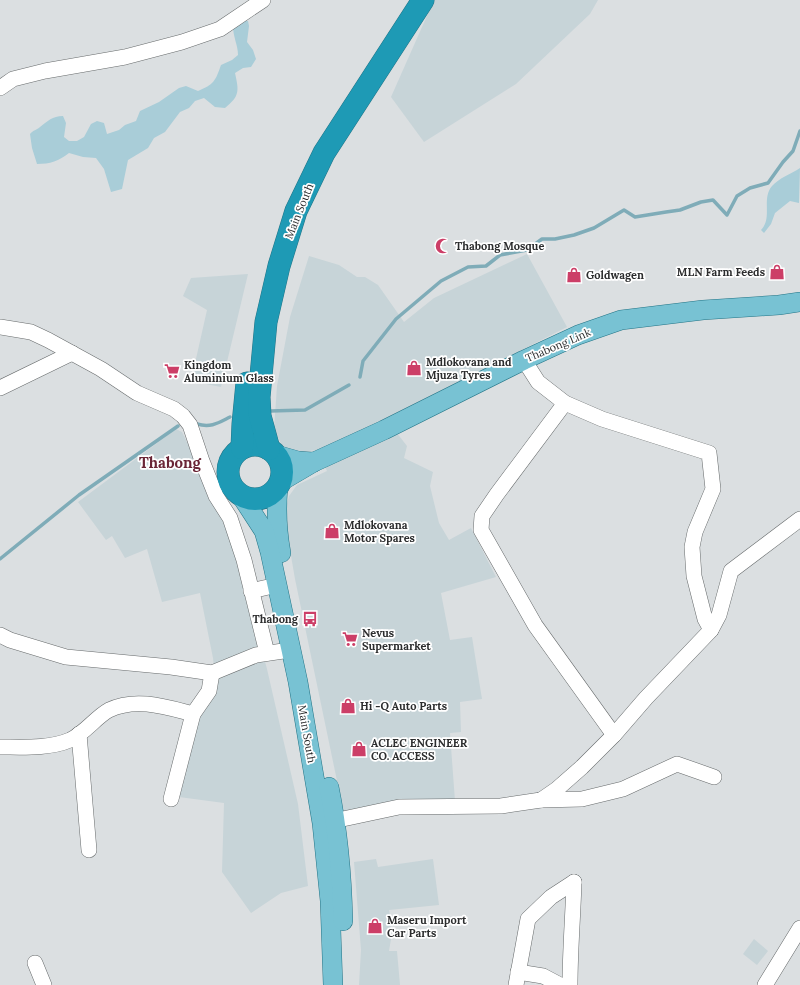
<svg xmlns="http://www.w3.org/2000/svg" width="800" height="985" viewBox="0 0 800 985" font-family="Lora,serif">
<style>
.built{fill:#c7d4d8}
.green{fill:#a9cdd8}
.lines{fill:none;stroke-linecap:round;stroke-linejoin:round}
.stream{stroke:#7facb8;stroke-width:3.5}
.minor-casing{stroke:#676b6c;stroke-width:16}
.major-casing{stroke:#237486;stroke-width:20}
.highway-casing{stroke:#237486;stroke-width:23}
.minor{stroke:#fff;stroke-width:15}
.major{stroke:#78c2d3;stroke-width:19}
.highway{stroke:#1e9ab5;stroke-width:22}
.labels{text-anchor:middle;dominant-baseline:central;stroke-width:3.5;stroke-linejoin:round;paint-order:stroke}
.street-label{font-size:11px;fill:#2c2d2e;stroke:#fff}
.poi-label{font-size:11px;font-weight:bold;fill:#2c2d2e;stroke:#fff;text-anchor:start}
.district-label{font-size:15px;font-weight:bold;fill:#6a2536;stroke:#fff}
</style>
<rect width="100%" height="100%" fill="#dbdfe1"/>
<g class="built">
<path d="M 434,0 L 598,0 L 590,14 L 516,84 L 424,142 L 391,97 Z"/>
<path d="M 527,254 L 567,327 L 386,419 L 407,446 L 404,458 L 433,472 L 430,486 L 439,523 L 449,540 L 471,528 L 496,577 L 441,593 L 450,640 L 472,637 L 482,699 L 460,702 L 461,732 L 450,733 L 455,801 L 343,814 L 341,800 L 295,579 L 284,515 L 289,496 L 297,485 L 327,471 L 317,450 L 294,453 L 282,446 L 274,429 L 277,386 L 290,317 L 309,256 L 339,265 L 357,277 L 365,277 L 378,285 L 404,322 L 434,298 Z"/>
<path d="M 248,274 L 221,387 L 191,381 L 207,310 L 183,296 L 191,278 Z"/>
<path d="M 176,429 L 182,432 L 229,528 L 267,669 L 298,804 L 308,886 L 281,893 L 251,913 L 222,872 L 224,803 L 179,797 L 190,749 L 200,715 L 216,685 L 213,658 L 200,593 L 162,602 L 147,549 L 125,558 L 112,536 L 106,540 L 78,502 Z"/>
<path d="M 376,859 L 378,867 L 433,859 L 439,905 L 389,910 L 390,915 L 391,939 L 389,951 L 397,951 L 400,985 L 359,985 L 361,950 L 354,862 Z"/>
<path d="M 754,939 L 768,951 L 757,965 L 743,954 Z"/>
</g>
<g class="green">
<path d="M 242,21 L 248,21 L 249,26 L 247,42 L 253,50 L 256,59 L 251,67 L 243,68 L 235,73 C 239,91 240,96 225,108 L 215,107 L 204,98 L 195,101 L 189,108 L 180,112 L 165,132 L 154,138 L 148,148 L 128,160 L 122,189 L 111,192 L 104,169 L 96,158 L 83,157 L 69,153 C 59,161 50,164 37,164 L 32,148 L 30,134 C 33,130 37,130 40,127 C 48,121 52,116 63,116 L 66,123 L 64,137 L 69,141 L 77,141 L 84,137 L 91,124 L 97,121 L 104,123 L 107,134 L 119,130 L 125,125 L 136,121 L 140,111 L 159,102 L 179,88 L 186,86 L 198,91 C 214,84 215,82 221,65 L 232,60 L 238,55 C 238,45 233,37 233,26 Z"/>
<path d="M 800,168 L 799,203 L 790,201 L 775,213 L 771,224 L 764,233 L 761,230 C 773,218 761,199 772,186 C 779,178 791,174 800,168 Z"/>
</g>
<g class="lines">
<g class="stream">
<path d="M 360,377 L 363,361 L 396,319 L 441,281 L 468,267 L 486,266 L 500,255 L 527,250 L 542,239 L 555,239 L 574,235 L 594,228 L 624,210 L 635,217 L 666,212 L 680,210 L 701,202 L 713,200 L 727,215 L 737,196 L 750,188 L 768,183 L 783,162 L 793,151 L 800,131"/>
<path d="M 270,411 L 305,410 L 349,385"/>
<path d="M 197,424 C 211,428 218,423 230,417"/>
<path d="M 0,559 L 79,495 L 178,426"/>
</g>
<defs>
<g id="minor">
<path d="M 0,88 L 13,79 L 45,71 L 125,57 L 182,42 L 220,29 L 263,0"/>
<path d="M 0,327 L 31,332 L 48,340 L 101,369 L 137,393 L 174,409 L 183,416 L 190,425 L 202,461 L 216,496 L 230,518 L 244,560 L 267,653"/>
<path d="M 524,360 L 538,382 L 565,403 L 602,419 L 709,453 L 713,489 L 695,532 L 692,547 L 694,576 L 705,619 L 711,630"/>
<path d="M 0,388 L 72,353"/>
<path d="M 565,403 L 497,494 L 482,516 L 481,530 L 535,625 L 614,735"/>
<path d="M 251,591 L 277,585"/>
<path d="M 0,635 L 10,640 L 66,657 L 171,667 L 212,673 L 256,655 L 290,650"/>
<path d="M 79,734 L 89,850"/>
<path d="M 0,747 C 22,747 49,749 70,740 C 85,733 96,717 109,710 C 136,697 166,707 193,714"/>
<path d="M 171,799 L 193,714 L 209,691 L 212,673"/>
<path d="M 541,800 L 582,799 L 623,789 L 677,764 L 714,777"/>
<path d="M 324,823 L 399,807 L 501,806 L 541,800 L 557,789 L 582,767 L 614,735 L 646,698 L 711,630 L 719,615 L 731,571 L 800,519"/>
<path d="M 35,963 L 44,985"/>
<path d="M 518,972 L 543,976 L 560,985"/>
<path d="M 516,985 L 528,919 L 551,897 L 574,882"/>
<path d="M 570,985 C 570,951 573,916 574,882"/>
<path d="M 765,985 L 800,928"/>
</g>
<g id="major">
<path d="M 277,455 L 298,461 L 314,462"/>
<path d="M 280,482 L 314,462 L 384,430 L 524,360 L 578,335 L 621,320 L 703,310 L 779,305 L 800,302"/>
<path d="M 278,487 C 276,509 277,531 281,553"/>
<path d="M 240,494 L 264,531 L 270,552 L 298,682 L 322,823 L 330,901 L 333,985"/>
<path d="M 329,787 C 338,831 342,876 343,921"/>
</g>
<g id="highway">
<circle cx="255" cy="472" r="27"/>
<path d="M 242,448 L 243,424 L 247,383"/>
<path d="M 269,449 L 260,416 L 259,397 L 266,322 L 279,266 L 296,211 L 324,153 L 423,0"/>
</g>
</defs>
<use href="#minor" class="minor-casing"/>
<use href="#major" class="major-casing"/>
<use href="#highway" class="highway-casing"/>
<use href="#minor" class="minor"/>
<use href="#major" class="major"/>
<use href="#highway" class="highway"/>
</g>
<defs>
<symbol id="mosque-bare" viewBox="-9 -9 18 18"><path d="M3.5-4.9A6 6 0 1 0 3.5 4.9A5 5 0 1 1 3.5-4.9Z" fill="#cc3e67" stroke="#fff" stroke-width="2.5" paint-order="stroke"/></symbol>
<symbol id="shop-bare" viewBox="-9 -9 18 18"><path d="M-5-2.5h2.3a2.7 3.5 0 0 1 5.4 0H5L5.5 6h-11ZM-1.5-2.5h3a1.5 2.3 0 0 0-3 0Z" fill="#cc3e67" stroke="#fff" stroke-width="2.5" paint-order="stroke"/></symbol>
<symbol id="supermarket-bare" viewBox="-9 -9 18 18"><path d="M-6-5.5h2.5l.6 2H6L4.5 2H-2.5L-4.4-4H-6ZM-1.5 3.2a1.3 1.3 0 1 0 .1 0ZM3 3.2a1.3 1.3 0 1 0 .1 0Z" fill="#cc3e67" stroke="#fff" stroke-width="2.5" paint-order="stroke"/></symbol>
<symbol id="bus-bare" viewBox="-9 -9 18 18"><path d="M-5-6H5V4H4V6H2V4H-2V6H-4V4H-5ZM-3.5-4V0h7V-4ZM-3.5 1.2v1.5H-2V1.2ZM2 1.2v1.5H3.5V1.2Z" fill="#cc3e67" stroke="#fff" stroke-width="2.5" paint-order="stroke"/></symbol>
</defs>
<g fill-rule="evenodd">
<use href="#mosque-bare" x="432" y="235" width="22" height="22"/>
<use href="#shop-bare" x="766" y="261" width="22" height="22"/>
<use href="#shop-bare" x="563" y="264" width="22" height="22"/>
<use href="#shop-bare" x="403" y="357" width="22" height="22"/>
<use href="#supermarket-bare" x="161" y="360" width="22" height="22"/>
<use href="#shop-bare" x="321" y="520" width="22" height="22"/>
<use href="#bus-bare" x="299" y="608" width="22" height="22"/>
<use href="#supermarket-bare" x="339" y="628" width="22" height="22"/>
<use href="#shop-bare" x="337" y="695" width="22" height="22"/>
<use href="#shop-bare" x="348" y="738" width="22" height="22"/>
<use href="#shop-bare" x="364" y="915" width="22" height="22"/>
</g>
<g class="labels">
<g class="street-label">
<text transform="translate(299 211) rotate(-68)">Main South</text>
<text transform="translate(558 345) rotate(-23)">Thabong Link</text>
<text transform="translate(307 734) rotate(80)">Main South</text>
</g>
<g class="poi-label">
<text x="455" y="246">Thabong Mosque</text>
<text x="765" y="272" text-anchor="end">MLN Farm Feeds</text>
<text x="586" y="275">Goldwagen</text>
<text x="426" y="362">Mdlokovana and<tspan x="426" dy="13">Mjuza Tyres</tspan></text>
<text x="184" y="365">Kingdom<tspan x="184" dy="13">Aluminium Glass</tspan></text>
<text x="344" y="525">Mdlokovana<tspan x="344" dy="13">Motor Spares</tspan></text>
<text x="298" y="619" text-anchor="end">Thabong</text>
<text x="362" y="633">Nevus<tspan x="362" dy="13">Supermarket</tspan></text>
<text x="360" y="706">Hi -Q Auto Parts</text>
<text x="371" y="743">ACLEC ENGINEER<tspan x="371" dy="13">CO. ACCESS</tspan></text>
<text x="387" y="920">Maseru Import<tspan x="387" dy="13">Car Parts</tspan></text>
</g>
<g class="district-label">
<text x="170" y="462">Thabong</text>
</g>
</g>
</svg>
